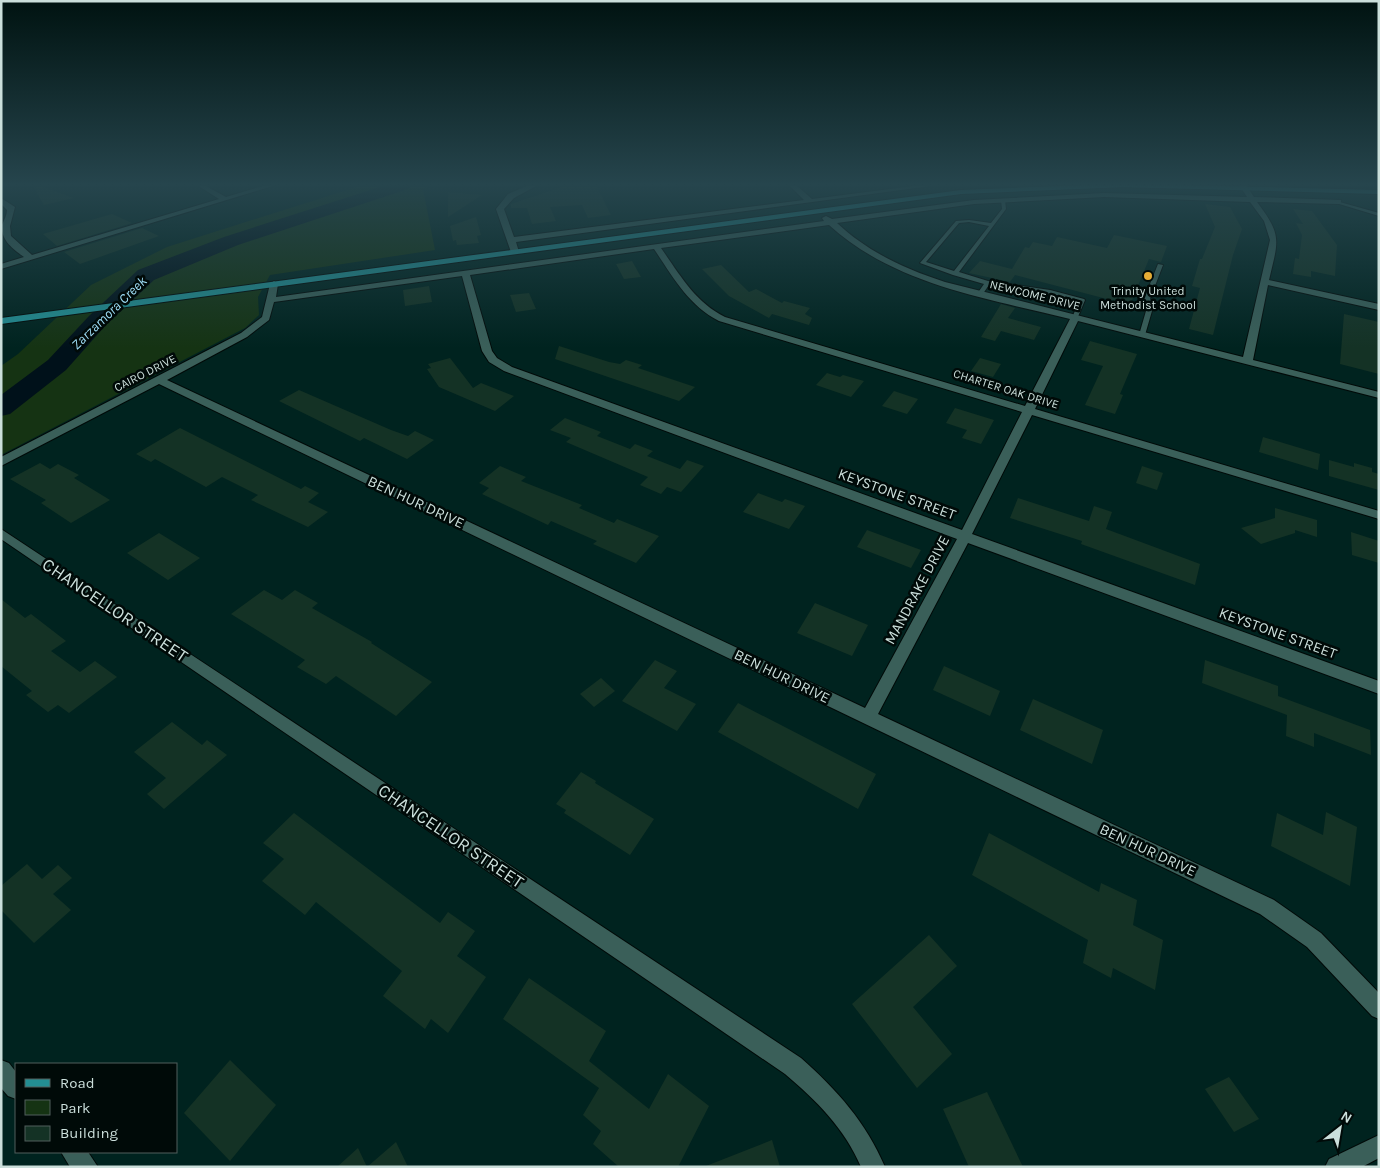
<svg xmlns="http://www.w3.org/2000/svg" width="1380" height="1168" viewBox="0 0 1380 1168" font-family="Karla,sans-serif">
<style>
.green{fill:#153313}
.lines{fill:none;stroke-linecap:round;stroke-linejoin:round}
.river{fill:#00111a;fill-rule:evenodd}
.building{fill:#143225}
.service-casing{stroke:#000a08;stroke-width:2}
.minor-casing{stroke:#000a08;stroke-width:2}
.primary-casing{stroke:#000a08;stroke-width:2}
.service{fill:#3a5f59;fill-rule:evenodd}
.minor{fill:#3a5f59;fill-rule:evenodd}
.primary{fill:#238e93;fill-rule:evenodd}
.poi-dot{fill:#e6ad36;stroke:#000a08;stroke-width:2}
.labels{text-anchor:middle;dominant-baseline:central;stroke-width:5;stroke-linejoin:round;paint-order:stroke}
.far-poi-label{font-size:12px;fill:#cbdfdb;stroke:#000a08}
.far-street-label{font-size:12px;fill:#cbdfdb;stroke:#000a08}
.far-water-label{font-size:14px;font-style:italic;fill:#9edef7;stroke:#000a08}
.street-label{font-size:15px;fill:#cbdfdb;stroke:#000a08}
.near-street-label{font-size:18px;fill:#cbdfdb;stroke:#000a08}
</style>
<rect width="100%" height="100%" fill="#00231f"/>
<path class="green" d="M 363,185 L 434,185 L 423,189 L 435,250 L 270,275 L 258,297 L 259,315 L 245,328 L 1,455 L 1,366 L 18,354 L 91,285 L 167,247 Z"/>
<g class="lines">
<path class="river" d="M 386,185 L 411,185 L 408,189 L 238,245 L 154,280 L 105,326 L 66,370 L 10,414 L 1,416 L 1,395 L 48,360 L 89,316 L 138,270 L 224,237 Z"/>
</g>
<g class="building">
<path d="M 32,185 L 38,185 L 74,198 L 44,205 Z"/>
<path d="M 568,185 L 596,185 L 611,215 L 588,218 L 582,205 L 550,207 L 556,221 L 532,224 L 527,208 L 511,208 L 511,204 Z"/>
<path d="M 448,192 L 482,195 L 448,217 Z"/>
<path d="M 1205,204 L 1230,207 L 1242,229 L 1233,255 L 1213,335 L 1189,329 L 1200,288 L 1192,286 L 1200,259 L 1202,259 L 1215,227 Z"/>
<path d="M 1293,209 L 1312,211 L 1337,245 L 1335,276 L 1311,271 L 1311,277 L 1293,274 L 1295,258 L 1299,259 L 1302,235 L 1296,223 L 1303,224 Z"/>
<path d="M 112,214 L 132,223 L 57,246 L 43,234 Z"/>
<path d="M 476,217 L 481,235 L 477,236 L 479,243 L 457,245 L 456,240 L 453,241 L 450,226 Z"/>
<path d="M 142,228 L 159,236 L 80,264 L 64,252 Z"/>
<path d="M 1114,235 L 1167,246 L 1161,262 L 1149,259 L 1130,305 L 1015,275 L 1010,282 L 969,273 L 980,261 L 1012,269 L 1025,247 L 1029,248 L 1033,242 L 1052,246 L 1057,237 L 1107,248 Z"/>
<path d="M 632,261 L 641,277 L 624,279 L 616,264 Z"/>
<path d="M 721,265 L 749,292 L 756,289 L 782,303 L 784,301 L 810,308 L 805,314 L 812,318 L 809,325 L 772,314 L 769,318 L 729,296 L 702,269 Z"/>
<path d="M 429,286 L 432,302 L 405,306 L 403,290 Z"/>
<path d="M 529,293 L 536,309 L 516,312 L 510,295 Z"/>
<path d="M 1001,304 L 1015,308 L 1008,318 L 1041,327 L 1034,340 L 1001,331 L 995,341 L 981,337 Z"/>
<path d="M 1344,314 L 1379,322 L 1379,374 L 1340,364 Z"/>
<path d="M 1090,341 L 1137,354 L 1120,394 L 1123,395 L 1115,414 L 1085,405 L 1103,366 L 1081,360 Z"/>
<path d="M 559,346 L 609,362 L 620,364 L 626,360 L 642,365 L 638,368 L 695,387 L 679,401 L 555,359 Z"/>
<path d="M 450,358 L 473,388 L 481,383 L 514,396 L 495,411 L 439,387 L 427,369 L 431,368 L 428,364 Z"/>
<path d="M 980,358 L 1001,364 L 993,377 L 971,371 Z"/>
<path d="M 827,373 L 840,377 L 843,375 L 864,381 L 851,397 L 816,385 Z"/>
<path d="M 299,390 L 391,430 L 408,436 L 415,431 L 434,440 L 407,459 L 364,438 L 360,441 L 279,401 Z"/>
<path d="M 894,391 L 918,399 L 907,414 L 882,406 Z"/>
<path d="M 955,408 L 994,420 L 981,444 L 962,438 L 967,430 L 946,423 Z"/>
<path d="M 565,418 L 601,432 L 597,436 L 630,449 L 635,444 L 653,451 L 647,456 L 680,469 L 687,460 L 704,466 L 681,492 L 667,487 L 661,494 L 640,485 L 648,477 L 566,442 L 571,438 L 550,430 Z"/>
<path d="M 180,428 L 301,489 L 305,486 L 319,493 L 308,502 L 328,512 L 308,527 L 251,500 L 258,495 L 222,477 L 206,487 L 155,459 L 151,462 L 136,454 Z"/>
<path d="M 1263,437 L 1320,454 L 1318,470 L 1259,452 Z"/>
<path d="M 1329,460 L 1354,467 L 1354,463 L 1372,468 L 1372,472 L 1379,474 L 1379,490 L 1329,476 Z"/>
<path d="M 40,463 L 50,469 L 58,464 L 79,475 L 74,478 L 110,500 L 71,523 L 41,503 L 46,500 L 10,479 Z"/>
<path d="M 500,466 L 526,477 L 521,481 L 582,505 L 579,508 L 614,523 L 617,519 L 659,536 L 636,563 L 593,544 L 597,541 L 551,521 L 548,525 L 482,494 L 489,488 L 479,483 Z"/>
<path d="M 1142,466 L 1163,473 L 1157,490 L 1136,483 Z"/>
<path d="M 758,493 L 782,502 L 785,499 L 805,506 L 789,529 L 743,512 Z"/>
<path d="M 1018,498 L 1089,521 L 1094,506 L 1112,512 L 1106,529 L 1200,564 L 1195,585 L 1081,544 L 1082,541 L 1010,518 Z"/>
<path d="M 1275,508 L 1317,520 L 1317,537 L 1295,530 L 1295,533 L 1261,544 L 1241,528 L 1275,518 Z"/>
<path d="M 867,530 L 921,550 L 911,568 L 857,547 Z"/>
<path d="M 1351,532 L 1379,541 L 1379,563 L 1352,555 Z"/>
<path d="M 159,533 L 185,549 L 200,558 L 168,580 L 127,553 Z"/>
<path d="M 264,590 L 282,600 L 295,590 L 318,603 L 312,608 L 372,642 L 371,643 L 432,682 L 396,716 L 336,676 L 326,684 L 297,667 L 305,660 L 231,614 Z"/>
<path d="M 1,599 L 25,618 L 31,614 L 66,641 L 51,651 L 80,672 L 95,661 L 117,677 L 69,713 L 58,705 L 48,712 L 26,695 L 32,691 L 1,666 Z"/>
<path d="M 815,603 L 868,625 L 852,656 L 797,633 Z"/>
<path d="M 655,660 L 677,671 L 664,688 L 696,704 L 677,731 L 622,701 Z"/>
<path d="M 1205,660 L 1278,686 L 1278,696 L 1370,730 L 1371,755 L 1314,733 L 1314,747 L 1286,736 L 1287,715 L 1202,683 Z"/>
<path d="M 944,666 L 1000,691 L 990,716 L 933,690 Z"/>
<path d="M 601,678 L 615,691 L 594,707 L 580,694 Z"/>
<path d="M 1033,699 L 1103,730 L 1092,764 L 1020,730 Z"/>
<path d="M 738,703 L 876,774 L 858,809 L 718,732 Z"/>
<path d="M 172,722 L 202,745 L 207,740 L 227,755 L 164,809 L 147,794 L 166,778 L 134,752 Z"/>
<path d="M 581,772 L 596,781 L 595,783 L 654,819 L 630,855 L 564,813 L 566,810 L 556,804 Z"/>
<path d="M 1326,812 L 1357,827 L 1350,886 L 1271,846 L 1277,813 L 1323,835 Z"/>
<path d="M 294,813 L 440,923 L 448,912 L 475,931 L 457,956 L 486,977 L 448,1033 L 431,1019 L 425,1029 L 383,996 L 402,971 L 316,902 L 305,915 L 262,881 L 284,859 L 263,843 Z"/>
<path d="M 989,833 L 1099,892 L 1101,883 L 1137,900 L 1133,925 L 1163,940 L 1155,990 L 1113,968 L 1111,978 L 1083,963 L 1088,940 L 972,875 Z"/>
<path d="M 27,864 L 42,879 L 58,865 L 72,878 L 53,894 L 71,910 L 34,943 L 1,910 L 1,886 Z"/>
<path d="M 929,935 L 957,966 L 913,1007 L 952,1054 L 917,1088 L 852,1004 Z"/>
<path d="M 529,978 L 606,1031 L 589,1061 L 649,1109 L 668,1074 L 709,1106 L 678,1167 L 619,1167 L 593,1144 L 601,1131 L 583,1115 L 599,1088 L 503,1019 Z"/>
<path d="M 230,1060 L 276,1105 L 230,1161 L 184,1113 Z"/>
<path d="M 1229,1077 L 1259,1119 L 1234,1132 L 1205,1089 Z"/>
<path d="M 987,1092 L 1023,1167 L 969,1167 L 943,1109 Z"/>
<path d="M 772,1140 L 780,1167 L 706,1167 L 706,1166 Z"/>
<path d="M 396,1142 L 408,1167 L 337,1167 L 358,1148 L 367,1167 Z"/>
</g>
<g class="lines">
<defs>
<g id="service">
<path d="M 1003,199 L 1005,200 L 1006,209 L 959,272 L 988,281 L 1050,290 L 1084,299 L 1085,300 L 1077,319 L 1072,318 L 1079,301 L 1050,294 L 989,285 L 982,295 L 980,296 L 977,294 L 984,284 L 953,275 L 920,263 L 956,221 L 969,220 L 991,223 L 1002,209 L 1001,200 ZM 969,222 L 989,226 L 954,271 L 926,262 L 959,223 Z"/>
<path d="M 1336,201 L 1379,213 L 1379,216 L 1336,203 Z"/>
<path d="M 1158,264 L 1163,265 L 1150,299 L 1154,304 L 1145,335 L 1142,337 L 1139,335 L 1148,304 L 1144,299 Z"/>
</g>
<g id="minor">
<path d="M 197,185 L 204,185 L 226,197 L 266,185 L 276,185 L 1,269 L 1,264 L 24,257 C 14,250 0,240 2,225 C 4,220 7,215 7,210 L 1,204 L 1,198 L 15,207 L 10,226 L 11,236 L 32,255 L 219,199 Z"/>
<path d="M 529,185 L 538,185 L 514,198 L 504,209 L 514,237 L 804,200 L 789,185 L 796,185 L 812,199 L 921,185 L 938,185 L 516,242 L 519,252 L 515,254 L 511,252 L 496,209 L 508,194 Z"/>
<path d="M 1239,185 L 1246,185 L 1254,197 L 1341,200 L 1341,204 L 1338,204 L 1257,202 C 1283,236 1278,241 1269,280 L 1379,304 L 1379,310 L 1268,285 L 1253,360 L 1379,392 L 1379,398 L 1078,321 L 1035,409 L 1379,511 L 1379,519 L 1032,415 L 972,534 L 1379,681 L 1379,694 L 968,543 L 878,714 L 1274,900 L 1321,933 L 1379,993 L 1379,1019 L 1372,1016 L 1307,947 L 1260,914 L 159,384 L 1,466 L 1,457 L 241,333 L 262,317 L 270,284 L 274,281 L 278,284 L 276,297 L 824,221 L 822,218 L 826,216 L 832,219 L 974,200 L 1104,193 L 1247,197 ZM 1104,197 L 1250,202 L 1264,221 L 1270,240 L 1243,357 L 945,282 C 905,269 868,252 837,223 L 974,204 ZM 829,225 C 895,285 986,298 1070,319 L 1025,406 L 725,317 C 695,302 680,275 661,248 ZM 654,249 C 673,277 688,305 719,321 L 1022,412 L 962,530 L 512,367 L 497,358 L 492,351 L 470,275 ZM 462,276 L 482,351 L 489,362 L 504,371 L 957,539 L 865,708 L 167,380 L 247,337 L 269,320 L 274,302 Z"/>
<path d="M 1,529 L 801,1058 C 837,1090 866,1122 885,1167 L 861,1167 C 845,1129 816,1100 785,1074 L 1,539 Z"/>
<path d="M 1,1060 L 9,1063 L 16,1072 L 16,1099 L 8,1096 L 1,1088 Z"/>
<path d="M 1379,1135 L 1379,1158 L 1362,1167 L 1325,1167 L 1329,1159 Z"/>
<path d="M 61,1152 L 88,1152 L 98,1167 L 70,1167 Z"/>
</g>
<path id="primary" d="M 1084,185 L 1185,185 L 1379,190 L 1379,194 L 1123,187 L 961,194 L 1,324 L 1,318 L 961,190 Z"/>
</defs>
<use href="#service" class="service-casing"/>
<use href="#minor" class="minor-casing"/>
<use href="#primary" class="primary-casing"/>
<use href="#service" class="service"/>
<use href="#minor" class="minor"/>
<use href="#primary" class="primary"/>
</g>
<linearGradient id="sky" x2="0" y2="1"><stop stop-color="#001311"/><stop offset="0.53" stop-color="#26454d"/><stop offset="1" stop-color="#26454d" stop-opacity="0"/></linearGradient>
<rect width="1380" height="348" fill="url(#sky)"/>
<circle class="poi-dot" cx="1148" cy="276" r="5"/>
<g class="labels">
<g class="far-poi-label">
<text x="1148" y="291">Trinity United<tspan x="1148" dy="14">Methodist School</tspan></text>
</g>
<g class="far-street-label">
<text transform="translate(1035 295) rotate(14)">NEWCOME DRIVE</text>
<text transform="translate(145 373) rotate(-27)">CAIRO DRIVE</text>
<text transform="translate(1006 389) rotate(17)">CHARTER OAK DRIVE</text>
</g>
<g class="far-water-label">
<text transform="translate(109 313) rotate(-44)">Zarzamora Creek</text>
</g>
<g class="street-label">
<text transform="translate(897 494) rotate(20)">KEYSTONE STREET</text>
<text transform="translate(416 502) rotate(25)">BEN HUR DRIVE</text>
<text transform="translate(917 590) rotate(-62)">MANDRAKE DRIVE</text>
<text transform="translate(1278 633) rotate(20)">KEYSTONE STREET</text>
<text transform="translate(782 676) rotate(26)">BEN HUR DRIVE</text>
<text transform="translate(1148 850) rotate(25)">BEN HUR DRIVE</text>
</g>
<g class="near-street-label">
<text transform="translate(115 610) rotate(34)">CHANCELLOR STREET</text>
<text transform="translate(451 836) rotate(34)">CHANCELLOR STREET</text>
</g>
</g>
<rect width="1380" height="1168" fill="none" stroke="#cbdfdb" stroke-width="5"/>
<rect x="15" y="1063" width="162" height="90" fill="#000a08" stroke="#515f5c"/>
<rect x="25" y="1079" width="25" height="8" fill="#238e93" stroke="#515f5c"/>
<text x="60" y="1088" font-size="15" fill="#cbdfdb">Road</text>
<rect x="25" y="1100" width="25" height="15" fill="#153313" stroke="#515f5c"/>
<text x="60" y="1113" font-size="15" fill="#cbdfdb">Park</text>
<rect x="25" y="1126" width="25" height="15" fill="#143225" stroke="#515f5c"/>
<text x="60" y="1138" font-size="15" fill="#cbdfdb">Building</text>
<g transform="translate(1340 1128) rotate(31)" stroke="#000a08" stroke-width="4" paint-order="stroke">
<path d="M0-4L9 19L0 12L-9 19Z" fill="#cbdfdb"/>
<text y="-8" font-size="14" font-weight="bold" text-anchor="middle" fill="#cbdfdb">N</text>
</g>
</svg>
